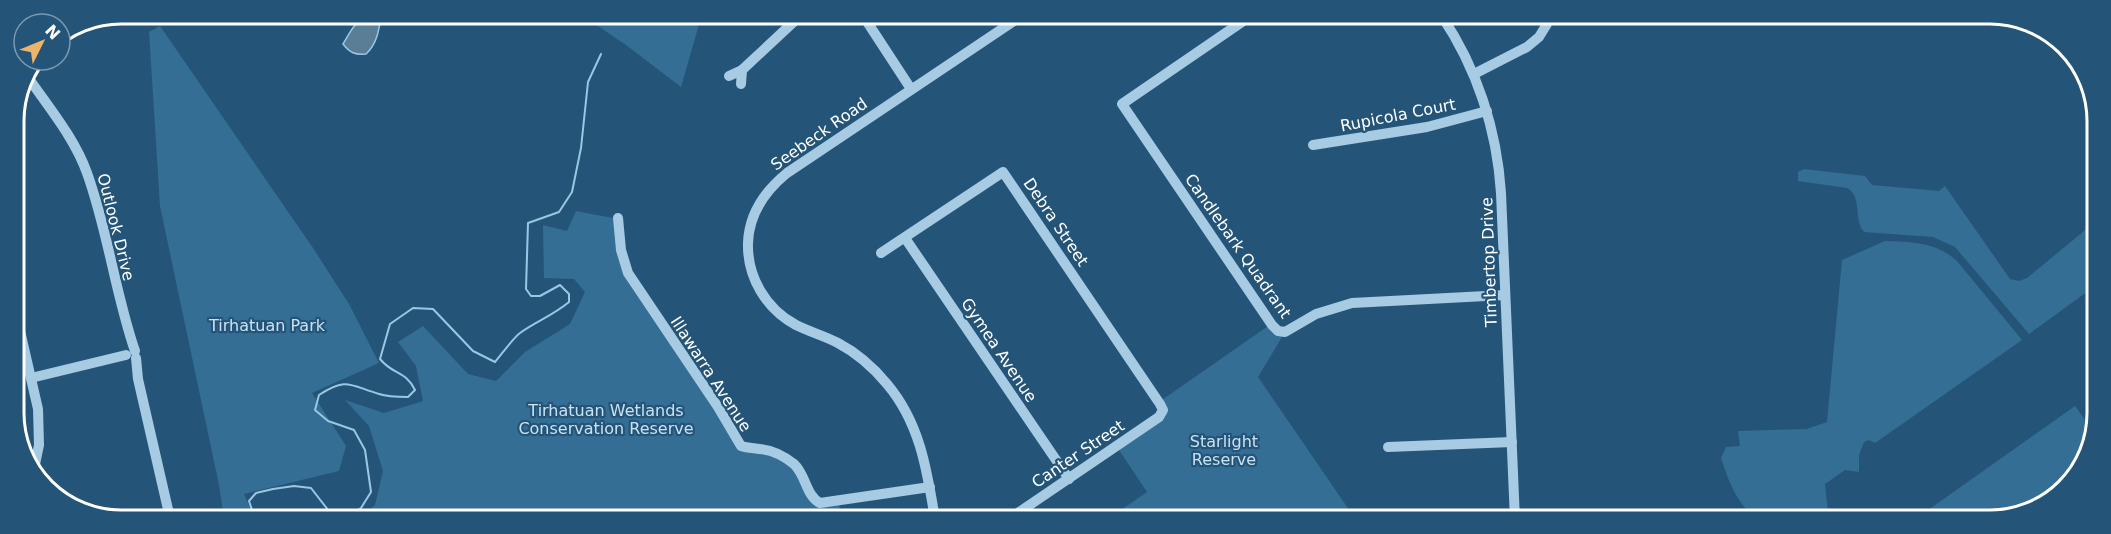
<svg xmlns="http://www.w3.org/2000/svg" width="2111" height="534" viewBox="0 0 2111 534" font-family="'DejaVu Sans',sans-serif">
<style>
.green{fill:#356e94}
.water{fill:#5b7e97;stroke:#9ac7e4;stroke-width:1.5}
.lines{fill:none;stroke-linecap:round;stroke-linejoin:round}
.stream{stroke:#9ac7e4;stroke-width:2}
.minor{stroke:#a6cbe3;stroke-width:10}
.labels{text-anchor:middle;dominant-baseline:central;stroke-width:4.5;stroke-linejoin:round;paint-order:stroke}
.street-label{font-size:16px;fill:#fff;stroke:#245578}
.park-label{font-size:16px;fill:#c8e2f3;stroke:#245578}
.rim{fill:none;stroke:#fff;stroke-width:3}
</style>
<rect width="100%" height="100%" fill="#245578"/>
<g class="green">
<path d="M 580,14 L 702,14 L 681,87 L 626,45 Z"/>
<path d="M 160,26 L 313,248 L 349,304 L 379,363 L 312,393 L 346,446 L 339,471 L 244,494 L 255,519 L 224,518 L 219,485 L 160,206 L 149,32 Z"/>
<path d="M 1804,169 L 1865,176 L 1872,185 L 1939,191 L 1945,186 L 2010,279 L 2019,281 L 2027,278 L 2095,222 L 2095,286 L 2029,334 L 1955,247 L 1933,237 L 1864,232 C 1853,219 1863,197 1847,188 L 1798,181 L 1798,172 Z"/>
<path d="M 576,211 L 613,218 L 623,259 L 736,441 L 785,457 L 812,497 L 839,502 L 840,510 L 846,519 L 358,519 L 375,505 L 383,471 L 369,426 L 345,400 L 384,413 L 423,401 L 416,366 L 398,342 L 423,326 L 468,374 L 496,381 L 525,352 L 570,324 L 585,292 L 574,279 L 544,278 L 543,225 L 567,231 Z"/>
<path d="M 1885,241 C 1912,242 1936,242 1957,261 L 2022,340 L 1875,443 L 1869,440 L 1864,442 L 1859,455 L 1859,472 L 1845,470 L 1825,484 L 1829,520 L 1757,520 C 1737,503 1729,483 1721,458 L 1726,447 L 1740,446 L 1738,431 L 1807,429 L 1827,422 L 1842,260 Z"/>
<path d="M 1271,324 L 1285,332 L 1258,377 L 1356,520 L 1108,519 L 1147,492 L 1117,447 L 1159,417 L 1159,402 Z"/>
<path d="M 2075,406 L 2095,434 L 2061,494 L 1997,520 L 1914,520 Z"/>
</g>
<path class="water" d="M 381,16 C 379,30 377,44 366,54 C 355,55 350,53 343,44 C 356,22 354,20 381,16 Z"/>
<g class="lines">
<path class="stream" d="M 255,519 L 249,501 L 256,493 L 273,489 L 294,486 L 311,488 L 332,515 L 346,518 L 361,508 L 371,492 L 365,450 L 354,430 L 328,421 L 315,410 L 319,395 C 347,376 351,386 379,394 C 388,397 398,397 408,397 L 415,390 C 406,371 393,375 380,359 L 390,324 L 413,308 L 433,309 L 473,351 L 495,362 C 501,355 514,337 520,333 C 537,321 552,316 569,302 L 569,294 L 560,285 L 540,296 L 531,296 L 526,289 L 528,223 L 559,212 L 572,192 L 581,148 L 588,82 L 601,54"/>
<g class="minor">
<path d="M 149,14 L 152,19"/>
<path d="M 862,14 L 911,89"/>
<path d="M 1252,15 L 1122,104 L 1272,325 L 1278,331 L 1285,332 L 1316,314 L 1352,303 L 1505,295"/>
<path d="M 1441,15 C 1477,68 1497,130 1501,193 L 1515,520"/>
<path d="M 1474,74 L 1527,47 L 1539,37 L 1547,24"/>
<path d="M 729,76 L 742,70 L 802,14"/>
<path d="M 30,80 C 50,109 75,139 87,173 C 108,231 115,293 135,351"/>
<path d="M 741,84 L 742,70"/>
<path d="M 1313,145 L 1427,127 L 1487,111"/>
<path d="M 618,218 L 621,250 L 628,273 L 718,407 L 741,446 C 747,448 753,448 760,449 C 773,450 784,456 794,464 C 806,475 806,496 820,503 L 930,487"/>
<path d="M 905,238 L 1069,479"/>
<path d="M 881,253 L 1003,172 L 1160,404 L 1163,410 L 1159,417 L 1009,519"/>
<path d="M 15,309 L 38,409 L 39,445 L 34,469"/>
<path d="M 136,358 L 138,379 L 170,518"/>
<path d="M 31,378 L 126,355"/>
<path d="M 1388,447 L 1512,442"/>
<path d="M 935,519 C 927,470 920,423 887,384 C 873,367 857,353 838,343 C 825,336 810,332 796,325 C 766,309 747,277 748,243 C 749,214 765,191 787,173 L 1023,15"/>
</g>
</g>
<g class="labels">
<g class="street-label">
<text transform="translate(1398 115) rotate(-11)">Rupicola Court</text>
<text transform="translate(819 134) rotate(-35)">Seebeck Road</text>
<text transform="translate(1056 222) rotate(56)">Debra Street</text>
<text transform="translate(116 227) rotate(76)">Outlook Drive</text>
<text transform="translate(1238 246) rotate(55)">Candlebark Quadrant</text>
<text transform="translate(1489 262) rotate(-92)">Timbertop Drive</text>
<text transform="translate(999 350) rotate(56)">Gymea Avenue</text>
<text transform="translate(711 374) rotate(57)">Illawarra Avenue</text>
<text transform="translate(1078 454) rotate(-34)">Canter Street</text>
</g>
<g class="park-label">
<text x="267" y="325">Tirhatuan Park</text>
<text x="606" y="410">Tirhatuan Wetlands<tspan x="606" dy="18">Conservation Reserve</tspan></text>
<text x="1224" y="441">Starlight<tspan x="1224" dy="18">Reserve</tspan></text>
</g>
</g>
<path d="M0 0H2111V534H0ZM121 24H1990A97 97 0 0 1 2087 121V413A97 97 0 0 1 1990 510H121A97 97 0 0 1 24 413V121A97 97 0 0 1 121 24Z" fill="#245578" fill-rule="evenodd"/>
<path class="rim" d="M121 24H1990A97 97 0 0 1 2087 121V413A97 97 0 0 1 1990 510H121A97 97 0 0 1 24 413V121A97 97 0 0 1 121 24Z"/>
<g transform="translate(42 42) rotate(47)"><circle r="28" fill="#245578" stroke="#7c99ae" stroke-width="1.5"/>
<path d="M0-4.5L10 22L0 15L-10 22Z" fill="#edb46a"/>
<text y="-9" font-size="16" font-weight="bold" text-anchor="middle" fill="#ffffff">N</text>
</g>
</svg>
